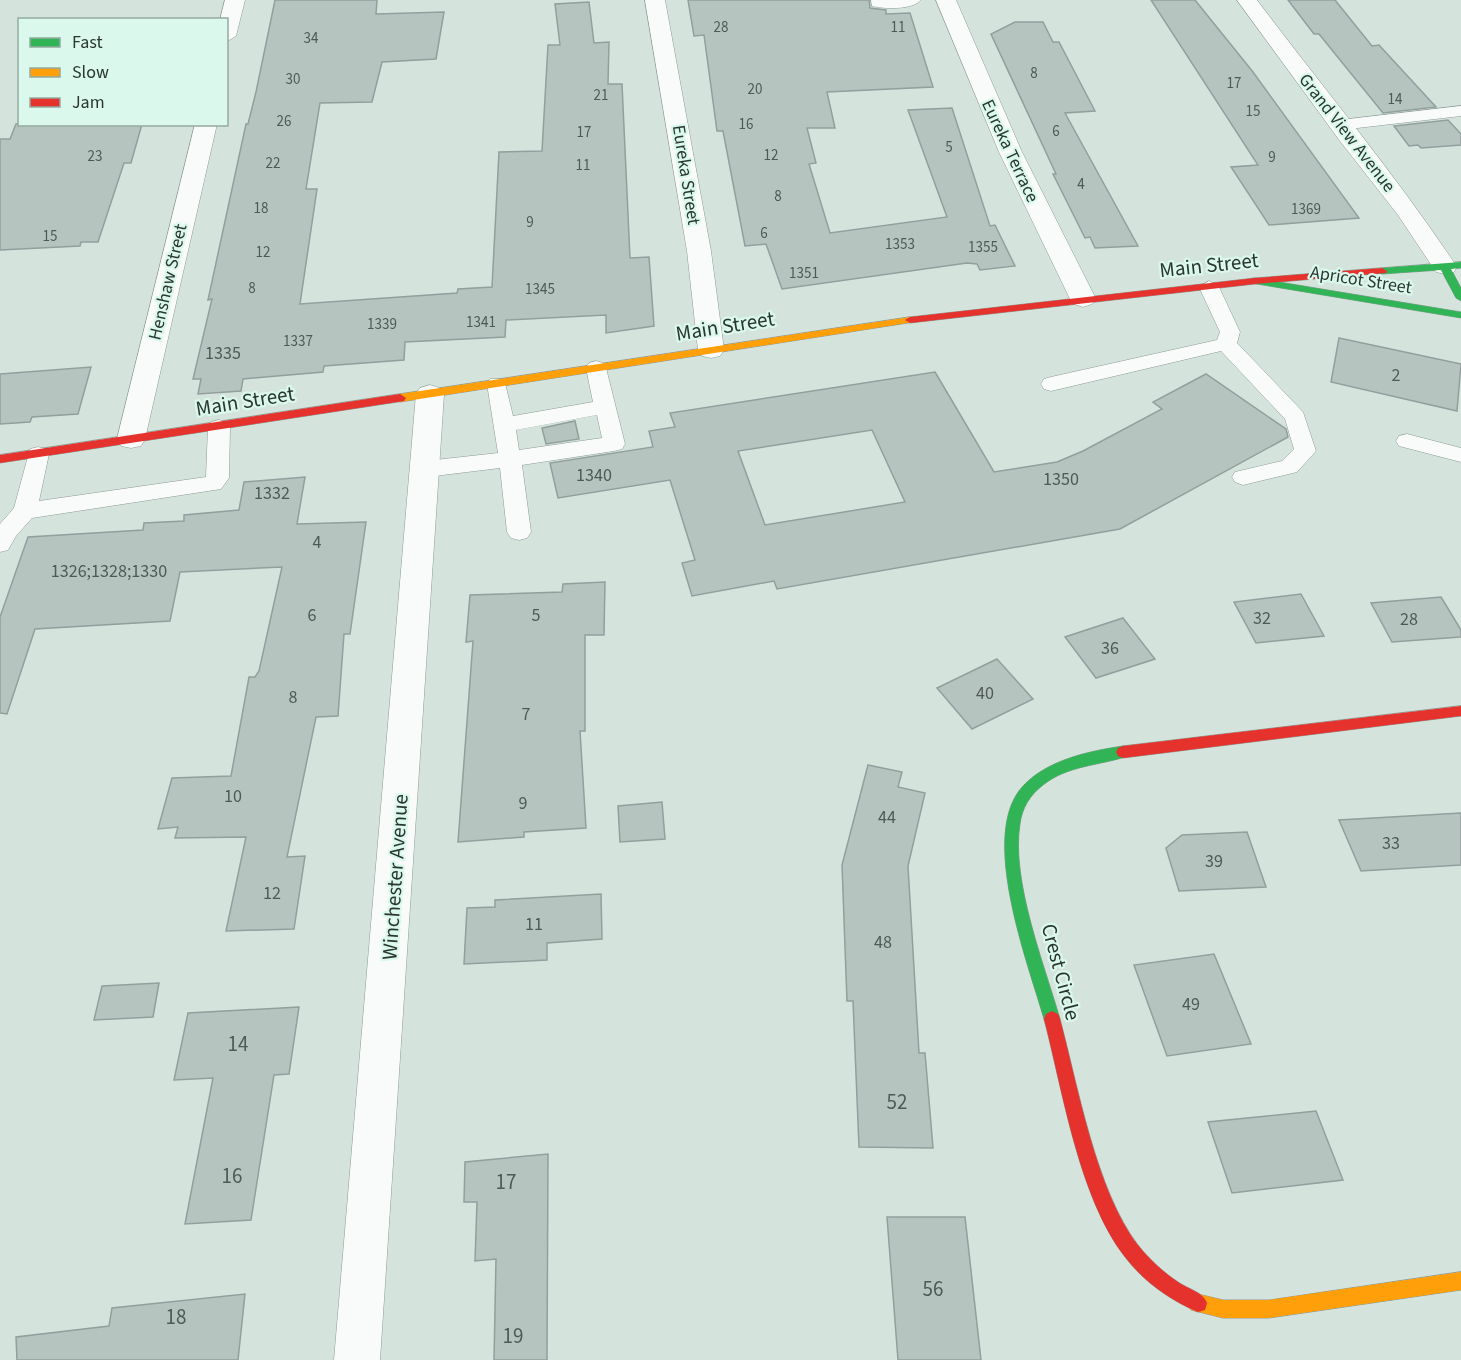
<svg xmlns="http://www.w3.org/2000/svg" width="1461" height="1360" viewBox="0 0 1461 1360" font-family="'Source Sans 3',sans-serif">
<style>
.building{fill:#b6c4c0;stroke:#929f9d;stroke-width:1.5;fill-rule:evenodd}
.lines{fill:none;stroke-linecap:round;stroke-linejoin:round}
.lane-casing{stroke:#8d9a94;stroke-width:1}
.street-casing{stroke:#8d9a94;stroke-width:1}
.fast-casing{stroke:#8d9a94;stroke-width:1}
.slow-casing{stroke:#8d9a94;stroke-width:1}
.jam-casing{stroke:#8d9a94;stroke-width:1}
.lane{fill:#f9fbfa;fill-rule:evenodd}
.street{fill:#f9fbfa;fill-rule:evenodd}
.fast{fill:#30b455;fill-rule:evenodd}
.slow{fill:#ff9f0a;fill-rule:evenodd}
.jam{fill:#e5322d;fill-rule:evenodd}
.labels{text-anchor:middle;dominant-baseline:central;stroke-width:4.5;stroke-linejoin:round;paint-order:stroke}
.far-number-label{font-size:15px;fill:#4d5a55}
.far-street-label{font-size:18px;fill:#2a3631;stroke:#daf8eb}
.number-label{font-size:18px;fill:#4d5a55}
.street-label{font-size:21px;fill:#2a3631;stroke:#daf8eb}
.near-number-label{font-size:21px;fill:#4d5a55}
</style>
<rect width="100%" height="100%" fill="#d4e4dd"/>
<g class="building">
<path d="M 275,0 L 377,0 L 376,14 L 444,12 L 436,59 L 382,62 L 372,102 L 320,103 L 306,189 L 317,189 L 300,304 L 457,293 L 458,289 L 492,287 L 499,152 L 542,151 L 548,45 L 560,45 L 555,4 L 589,2 L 594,43 L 609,42 L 608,84 L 622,84 L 630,258 L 649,257 L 654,326 L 606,333 L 606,315 L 506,320 L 505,337 L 405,342 L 404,360 L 324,366 L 323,372 L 243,379 L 241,391 L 198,394 L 201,379 L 193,379 L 212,299 L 208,300 L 246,124 L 248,124 L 256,92 Z"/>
<path d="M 688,0 L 869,0 L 870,8 L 886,10 L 886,14 L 910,13 L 933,87 L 827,92 L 835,128 L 807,128 L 816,163 L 809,164 L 830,233 L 947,217 L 908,110 L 952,108 L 990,226 L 995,225 L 1015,266 L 980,270 L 977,264 L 967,263 L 782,289 L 766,244 L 745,246 L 723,131 L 717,131 L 704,35 L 694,36 Z"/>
<path d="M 1151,0 L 1195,0 L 1253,72 L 1359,218 L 1269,225 L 1231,167 L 1258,165 Z"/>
<path d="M 1288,0 L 1335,0 L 1372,46 L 1379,45 L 1436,107 L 1383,113 L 1319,34 L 1314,34 Z"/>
<path d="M 1015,22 L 1043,22 L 1053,42 L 1059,42 L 1095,111 L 1065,113 L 1138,246 L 1095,248 L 1090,237 L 1085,238 L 1053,174 L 1056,174 L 991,34 Z"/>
<path d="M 1448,120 L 1461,134 L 1461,145 L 1421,148 L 1418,145 L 1409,146 L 1394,126 Z"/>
<path d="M 16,124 L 142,124 L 131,163 L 124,163 L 98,242 L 81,242 L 80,246 L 0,250 L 0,139 L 10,139 Z"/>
<path d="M 1339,338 L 1461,364 L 1457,411 L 1331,382 Z"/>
<path d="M 91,367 L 78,414 L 32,417 L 30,422 L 0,424 L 0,374 Z"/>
<path d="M 935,372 L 994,472 L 1057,462 L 1083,451 L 1162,409 L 1153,402 L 1206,374 L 1286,429 L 1288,437 L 1120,529 L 777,589 L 774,581 L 692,596 L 682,563 L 695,560 L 670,480 L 558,498 L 550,463 L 653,447 L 649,431 L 675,427 L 670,413 ZM 872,430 L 905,502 L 765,525 L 738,451 Z"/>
<path d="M 575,421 L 579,439 L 546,444 L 542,428 Z"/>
<path d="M 305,477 L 297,524 L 366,522 L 350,634 L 344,634 L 338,716 L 316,717 L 287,857 L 305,856 L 294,929 L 226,931 L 246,837 L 175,838 L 178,827 L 158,829 L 172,778 L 231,776 L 249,677 L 255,677 L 259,671 L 282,567 L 180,572 L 170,621 L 35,629 L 7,714 L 0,713 L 0,617 L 28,537 L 143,530 L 144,523 L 184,521 L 184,515 L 239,510 L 244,482 Z"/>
<path d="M 605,582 L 604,635 L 585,635 L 585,731 L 580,731 L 586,828 L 524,832 L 524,837 L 458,842 L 473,641 L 466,642 L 470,595 L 562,592 L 563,584 Z"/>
<path d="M 1301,594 L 1324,636 L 1256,643 L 1234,602 Z"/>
<path d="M 1441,597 L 1461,630 L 1461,637 L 1392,642 L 1371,603 Z"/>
<path d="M 1123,618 L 1155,659 L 1096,678 L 1065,637 Z"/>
<path d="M 997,659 L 1033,699 L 972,729 L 937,688 Z"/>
<path d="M 868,765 L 902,772 L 898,787 L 925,793 L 908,866 L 919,1053 L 925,1053 L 933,1148 L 859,1147 L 853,1001 L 847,1001 L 842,865 Z"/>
<path d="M 662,802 L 665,839 L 620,842 L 618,806 Z"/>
<path d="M 1461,813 L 1461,865 L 1361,871 L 1339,820 Z"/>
<path d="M 1247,832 L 1266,887 L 1179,891 L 1166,848 L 1182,835 Z"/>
<path d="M 601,894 L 602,939 L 547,943 L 547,960 L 464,964 L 467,908 L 495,907 L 495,900 Z"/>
<path d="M 1214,954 L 1251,1044 L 1167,1056 L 1134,965 Z"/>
<path d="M 159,983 L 153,1017 L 94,1020 L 102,986 Z"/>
<path d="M 299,1007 L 289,1074 L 274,1075 L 251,1220 L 185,1224 L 213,1078 L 174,1080 L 188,1013 Z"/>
<path d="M 1316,1111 L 1343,1180 L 1232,1193 L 1208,1122 Z"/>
<path d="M 548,1154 L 547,1360 L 494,1360 L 496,1259 L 475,1261 L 477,1202 L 464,1202 L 465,1162 Z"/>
<path d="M 887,1217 L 965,1217 L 981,1360 L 898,1360 Z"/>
<path d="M 245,1294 L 238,1360 L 17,1360 L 16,1337 L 109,1326 L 112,1308 Z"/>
</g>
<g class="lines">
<defs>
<g id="lane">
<path d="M 1461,106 L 1461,116 L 1340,130 L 1331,125 L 1340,120 Z"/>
<path d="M 1209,281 L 1219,287 L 1240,332 L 1237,343 L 1303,412 L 1316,451 L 1297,472 L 1243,485 L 1235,482 L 1232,477 L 1235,472 L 1282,461 L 1294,449 L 1285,419 L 1221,351 L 1051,391 L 1044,389 L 1041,384 L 1044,379 L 1051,377 L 1217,340 L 1220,332 L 1199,287 Z"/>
<path d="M 596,361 L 603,363 L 606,368 L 625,444 L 622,449 L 614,451 L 522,465 L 531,532 L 527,538 L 519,540 L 511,538 L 507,532 L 500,468 L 426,477 L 418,474 L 415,469 L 418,464 L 426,461 L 498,453 L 487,384 L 490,379 L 504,379 L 513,416 L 593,402 L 586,368 L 589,363 ZM 597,415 L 602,438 L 519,450 L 516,430 Z"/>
<path d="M 219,420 L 227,422 L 230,427 L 229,478 L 221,489 L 32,518 L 16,536 L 8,550 L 0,552 L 0,524 L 14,508 L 30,449 L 38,447 L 46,449 L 49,454 L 39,501 L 206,477 L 208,427 L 211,422 Z"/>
<path d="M 1407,434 L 1461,448 L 1461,462 L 1399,446 L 1396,441 L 1399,436 Z"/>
</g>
<g id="street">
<path d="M 225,0 L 245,0 L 236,36 L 226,42 L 226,20 L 220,20 Z"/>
<path d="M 645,0 L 665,0 L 711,251 L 724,350 L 720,356 L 711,358 L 702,356 L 698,350 L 687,251 Z"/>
<path d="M 871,0 L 921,0 C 913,10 884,9 872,6 Z"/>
<path d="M 936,0 L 956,0 L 1022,152 L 1096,299 L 1092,304 L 1083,307 L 1074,304 L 1070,299 L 999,152 Z"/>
<path d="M 1237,0 L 1257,0 C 1324,89 1396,175 1457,267 L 1454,272 L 1445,274 L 1436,272 L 1398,215 L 1340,141 Z"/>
<path d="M 195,124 L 217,124 L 145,439 L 141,446 L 131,448 L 121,446 L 117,439 Z"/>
<path d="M 430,385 L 440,388 L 444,394 L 380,1360 L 334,1360 L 416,394 L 420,388 Z"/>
</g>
<g id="fast">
<path d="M 1461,262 L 1461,268 L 1451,269 L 1461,288 L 1461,301 L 1456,298 L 1441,270 L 1382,274 L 1377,271 L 1382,268 Z"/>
<path d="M 1255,278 L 1461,312 L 1461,318 L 1251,283 L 1251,279 Z"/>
<path d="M 1123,746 L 1128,748 L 1130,752 L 1128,756 C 1099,766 1068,765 1043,785 C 1030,795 1022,808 1020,824 C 1011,881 1044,963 1060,1019 L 1058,1024 L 1052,1027 L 1046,1024 L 1044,1019 C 1028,963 978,834 1023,786 C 1047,760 1089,751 1123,746 Z"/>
</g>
<g id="slow">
<path d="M 910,317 L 915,320 L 914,322 L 400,402 L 394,398 L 400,394 Z"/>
<path d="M 1461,1272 L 1461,1290 L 1269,1318 L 1223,1318 L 1191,1310 L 1189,1303 L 1191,1296 L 1198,1294 L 1223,1300 L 1269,1300 Z"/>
</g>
<g id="jam">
<path d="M 1382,268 L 1387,271 L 1386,273 L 1255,284 L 910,323 L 905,320 L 910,317 L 1255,278 Z"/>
<path d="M 400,394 L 406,398 L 404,401 L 0,463 L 0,455 Z"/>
<path d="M 1461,706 L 1461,716 L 1123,758 L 1118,756 L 1116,752 L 1118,748 L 1123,746 Z"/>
<path d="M 1052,1011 L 1058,1014 L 1060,1019 C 1078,1086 1096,1190 1138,1245 C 1149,1259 1163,1272 1178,1282 C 1188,1289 1203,1292 1207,1303 L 1205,1310 L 1198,1312 C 1170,1300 1144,1282 1125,1257 C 1079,1198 1063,1092 1044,1019 L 1046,1014 Z"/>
</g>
</defs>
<use href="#lane" class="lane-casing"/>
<use href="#street" class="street-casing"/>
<use href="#fast" class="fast-casing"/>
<use href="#slow" class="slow-casing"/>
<use href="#jam" class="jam-casing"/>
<use href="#lane" class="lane"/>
<use href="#street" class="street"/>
<use href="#fast" class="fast"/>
<use href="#slow" class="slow"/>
<use href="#jam" class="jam"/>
</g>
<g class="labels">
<g class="far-number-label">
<text x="721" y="27">28</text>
<text x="898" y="27">11</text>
<text x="311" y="38">34</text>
<text x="1034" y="73">8</text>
<text x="293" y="79">30</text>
<text x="1234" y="83">17</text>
<text x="755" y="89">20</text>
<text x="601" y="95">21</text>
<text x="1395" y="99">14</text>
<text x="1253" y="111">15</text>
<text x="284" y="121">26</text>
<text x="746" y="124">16</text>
<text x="1056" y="131">6</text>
<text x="584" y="132">17</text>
<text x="949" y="147">5</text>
<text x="771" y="155">12</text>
<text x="95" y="156">23</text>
<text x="1272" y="157">9</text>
<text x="273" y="163">22</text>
<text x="583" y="165">11</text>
<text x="1081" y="184">4</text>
<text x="778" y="196">8</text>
<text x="261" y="208">18</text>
<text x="1306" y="209">1369</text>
<text x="530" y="222">9</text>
<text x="764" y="233">6</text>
<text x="50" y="236">15</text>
<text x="900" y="244">1353</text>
<text x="983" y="247">1355</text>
<text x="263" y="252">12</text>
<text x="804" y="273">1351</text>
<text x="252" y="288">8</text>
<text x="540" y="289">1345</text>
<text x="481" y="322">1341</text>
<text x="382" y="324">1339</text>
<text x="298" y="341">1337</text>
</g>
<g class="far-street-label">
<text transform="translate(1347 133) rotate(52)">Grand View Avenue</text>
<text transform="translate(1010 151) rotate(65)">Eureka Terrace</text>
<text transform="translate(686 175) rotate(81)">Eureka Street</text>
<text transform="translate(1361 280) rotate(9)">Apricot Street</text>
<text transform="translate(168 282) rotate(-77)">Henshaw Street</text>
</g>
<g class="number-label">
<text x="223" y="353">1335</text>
<text x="1396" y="375">2</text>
<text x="594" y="475">1340</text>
<text x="1061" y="479">1350</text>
<text x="272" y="493">1332</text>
<text x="317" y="542">4</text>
<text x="109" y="571">1326;1328;1330</text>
<text x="312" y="615">6</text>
<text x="536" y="615">5</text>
<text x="1262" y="618">32</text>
<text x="1409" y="619">28</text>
<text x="1110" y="648">36</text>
<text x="985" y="693">40</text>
<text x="293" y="697">8</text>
<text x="526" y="714">7</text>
<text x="233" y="796">10</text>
<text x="523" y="803">9</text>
<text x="887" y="817">44</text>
<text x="1391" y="843">33</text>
<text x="1214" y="861">39</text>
<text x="272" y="893">12</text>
<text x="534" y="924">11</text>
<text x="883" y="942">48</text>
<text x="1191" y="1004">49</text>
</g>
<g class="street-label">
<text transform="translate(1209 265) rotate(-6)">Main Street</text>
<text transform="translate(725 326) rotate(-9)">Main Street</text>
<text transform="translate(245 401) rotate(-9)">Main Street</text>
<text transform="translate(395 877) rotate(-86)">Winchester Avenue</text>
<text transform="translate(1061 972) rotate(75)">Crest Circle</text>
</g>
<g class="near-number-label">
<text x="238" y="1044">14</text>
<text x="897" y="1102">52</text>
<text x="232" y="1176">16</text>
<text x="506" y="1182">17</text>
<text x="933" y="1289">56</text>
<text x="176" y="1317">18</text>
<text x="513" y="1336">19</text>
</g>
</g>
<rect x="18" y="18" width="210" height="108" fill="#daf8eb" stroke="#94aaa1" stroke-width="1.5"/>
<rect x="30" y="38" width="30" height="9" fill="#30b455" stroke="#94aaa1" stroke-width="1.5"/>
<text x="72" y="48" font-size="18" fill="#2a3631">Fast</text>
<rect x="30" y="68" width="30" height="9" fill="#ff9f0a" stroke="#94aaa1" stroke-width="1.5"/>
<text x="72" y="78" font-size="18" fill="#2a3631">Slow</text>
<rect x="30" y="98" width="30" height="9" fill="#e5322d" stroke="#94aaa1" stroke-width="1.5"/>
<text x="72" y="108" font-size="18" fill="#2a3631">Jam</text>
</svg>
